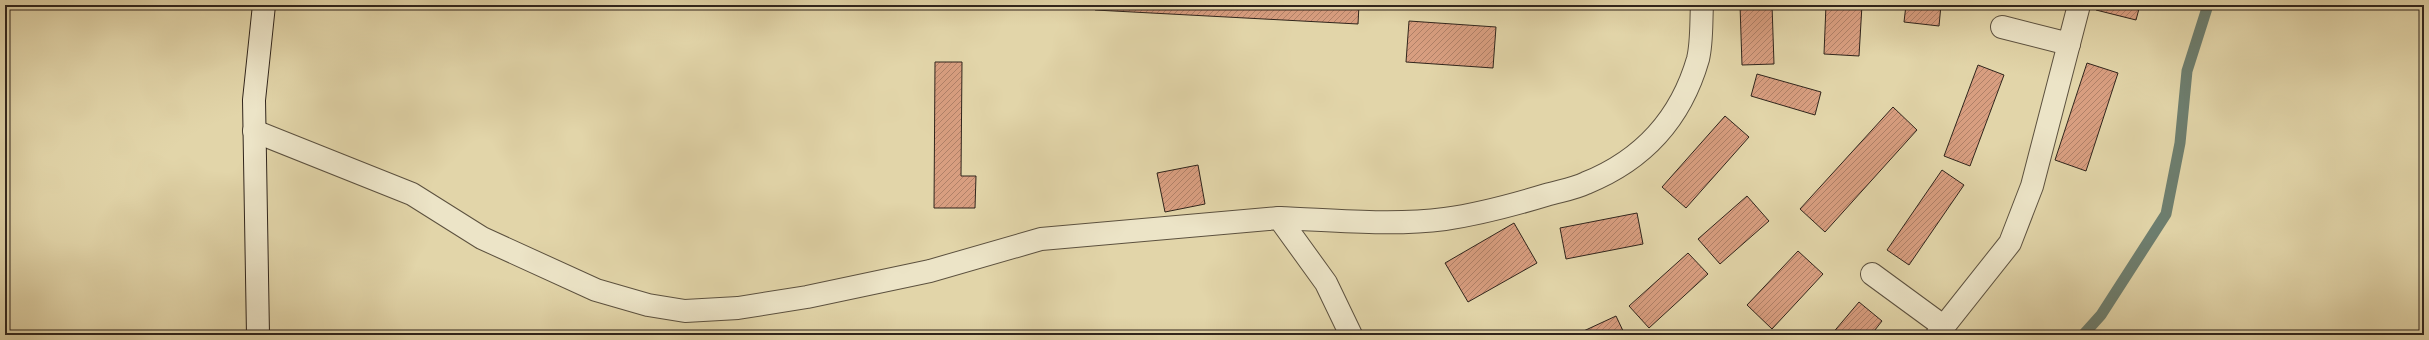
<svg xmlns="http://www.w3.org/2000/svg" width="2429" height="340" viewBox="0 0 2429 340" font-family="'EB Garamond',serif">
<style>
.lines{fill:none;stroke-linecap:round;stroke-linejoin:round}
.stream{stroke:#6d7e6f;stroke-width:11}
.building{fill:url(#building-hatch);stroke:#30251c}
.street-casing{stroke:#5c513f;stroke-width:24}
.secondary-casing{stroke:#30251c;stroke-width:24}
.street{stroke:#ece4c7;stroke-width:22}
.secondary{stroke:#ece4c7;stroke-width:22}
</style>
<defs>
<pattern id="building-hatch" width="6" height="6" patternUnits="userSpaceOnUse"><rect width="6" height="6" fill="#d89e80"/><path d="M-1 1l2-2M0 6l6-6M5 7l2-2" fill="none" stroke="#b08168"/></pattern>
</defs>
<rect width="100%" height="100%" fill="#e2d5a9"/>
<filter id="stains"><feTurbulence type="fractalNoise" baseFrequency=".005" numOctaves="4"/><feColorMatrix values="0 0 0 0 .2 0 0 0 0 .09 0 0 0 0 .02 0 0 0 .5 -.17"/></filter>
<radialGradient id="worn" r=".72"><stop offset=".6" stop-color="#630" stop-opacity="0"/><stop offset="1" stop-color="#630" stop-opacity=".3"/></radialGradient>
<g class="lines">
<path class="stream" d="M 2083,335 L 2101,315 L 2166,214 L 2180,143 L 2187,71 L 2208,5"/>
</g>
<g class="building">
<path d="M 1095,5 L 1359,5 L 1358,24 L 1095,10 Z"/>
<path d="M 1740,5 L 1772,5 L 1774,64 L 1742,65 Z"/>
<path d="M 1826,5 L 1862,5 L 1859,56 L 1824,54 Z"/>
<path d="M 1906,5 L 1941,5 L 1939,26 L 1904,22 Z"/>
<path d="M 2098,5 L 2140,5 L 2136,20 L 2096,10 Z"/>
<path d="M 1409,21 L 1496,27 L 1493,68 L 1406,62 Z"/>
<path d="M 935,62 L 962,62 L 961,176 L 976,176 L 975,208 L 934,208 Z"/>
<path d="M 2087,63 L 2118,73 L 2086,171 L 2055,160 Z"/>
<path d="M 1978,65 L 2004,75 L 1970,166 L 1944,156 Z"/>
<path d="M 1757,74 L 1821,92 L 1815,115 L 1751,96 Z"/>
<path d="M 1893,107 L 1917,130 L 1825,232 L 1800,209 Z"/>
<path d="M 1725,116 L 1749,137 L 1686,208 L 1662,187 Z"/>
<path d="M 1198,165 L 1205,204 L 1165,212 L 1157,173 Z"/>
<path d="M 1942,170 L 1964,185 L 1909,265 L 1887,250 Z"/>
<path d="M 1747,196 L 1769,221 L 1720,264 L 1698,239 Z"/>
<path d="M 1637,213 L 1643,244 L 1566,259 L 1560,228 Z"/>
<path d="M 1514,223 L 1537,263 L 1468,302 L 1445,263 Z"/>
<path d="M 1798,251 L 1823,274 L 1772,329 L 1747,305 Z"/>
<path d="M 1688,253 L 1708,274 L 1649,328 L 1629,306 Z"/>
<path d="M 1859,302 L 1882,321 L 1871,335 L 1831,335 Z"/>
<path d="M 1616,316 L 1625,335 L 1575,335 Z"/>
</g>
<g class="lines">
<defs>
<g id="street">
<path d="M 2002,27 L 2069,44"/>
<path d="M 254,131 L 412,194 L 482,238 L 596,290 L 648,305 L 685,311 L 738,308 L 807,297 L 930,271 L 1041,239 L 1279,218 L 1326,283 L 1351,335"/>
<path d="M 1279,218 C 1333,220 1391,226 1445,219 C 1480,214 1513,205 1546,195 C 1559,191 1574,189 1586,183 C 1643,160 1681,118 1698,59 C 1702,43 1701,22 1702,5"/>
<path d="M 1872,274 L 1943,326"/>
<path d="M 1937,335 L 2010,243 L 2032,186 L 2079,5"/>
</g>
<path id="secondary" d="M 258,335 L 254,100 L 264,5"/>
</defs>
<use href="#street" class="street-casing"/>
<use href="#secondary" class="secondary-casing"/>
<use href="#street" class="street"/>
<use href="#secondary" class="secondary"/>
</g>
<rect width="2429" height="340" fill="none" stroke="#e2d5a9" stroke-width="20"/>
<rect x="6" y="6" width="2417" height="328" fill="none" stroke="#30251c" stroke-width="2"/>
<rect x="10" y="10" width="2409" height="320" fill="none" stroke="#30251c"/>
<rect width="100%" height="100%" filter="url(#stains)"/>
<rect width="100%" height="100%" fill="url(#worn)"/>
</svg>
